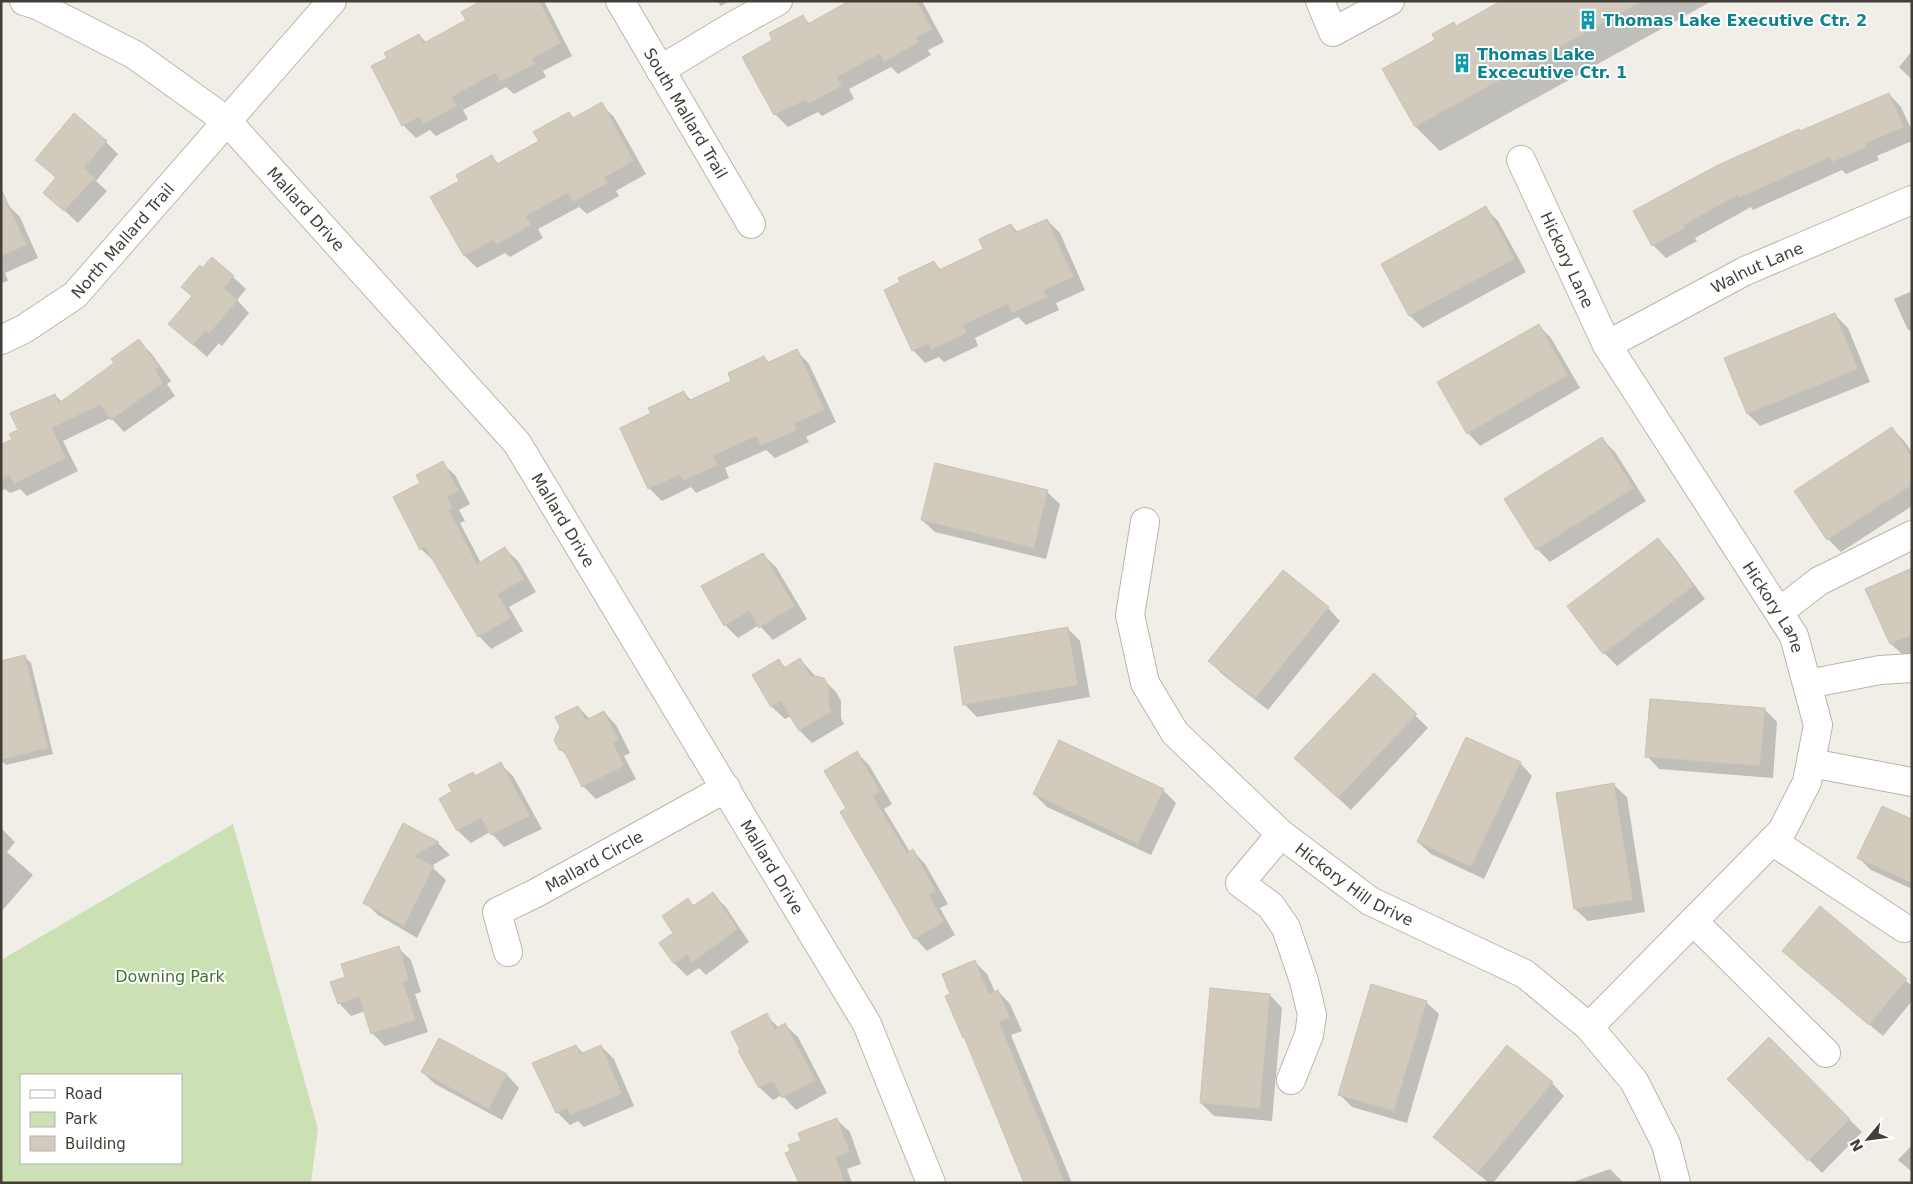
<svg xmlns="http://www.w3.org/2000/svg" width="1913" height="1184" viewBox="0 0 1913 1184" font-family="'DejaVu Sans',sans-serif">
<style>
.green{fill:#cbe1b4;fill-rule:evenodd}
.shadow{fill:#0003}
.building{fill:#d1cabd;stroke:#cbc2b2}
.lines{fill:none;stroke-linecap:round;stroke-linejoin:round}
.minor-casing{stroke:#bbb6aa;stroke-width:30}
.minor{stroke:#fff;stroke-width:28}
.labels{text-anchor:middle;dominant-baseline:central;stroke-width:4;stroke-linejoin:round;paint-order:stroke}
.culture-label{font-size:16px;font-weight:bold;fill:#0d838f;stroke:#fff;text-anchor:start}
.street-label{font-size:16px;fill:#433f37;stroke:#fff}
.park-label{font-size:16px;fill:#466e31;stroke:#fff}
</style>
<rect width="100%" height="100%" fill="#f1eee7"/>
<path class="green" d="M 233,824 L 318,1129 L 311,1183 L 1,1183 L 1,960 ZM 21,1075 L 181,1075 L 181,1163 L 21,1163 Z"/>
<g class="shadow">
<path d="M 484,1 L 544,1 L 572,56 L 543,71 L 546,77 L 514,94 L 506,87 L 463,110 L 468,119 L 436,136 L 430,130 L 416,138 L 403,125 L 372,67 L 388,58 L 419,35 L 427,43 L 468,21 Z"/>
<path d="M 717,1 L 730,1 L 721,6 Z"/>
<path d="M 851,1 L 922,1 L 944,42 L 928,50 L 931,55 L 898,74 L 891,67 L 849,89 L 854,99 L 822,116 L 818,112 L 788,127 L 775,114 L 774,40 L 803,17 L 810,24 Z"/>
<path d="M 1503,1 L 1712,1 L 1440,151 L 1416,127 L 1436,40 Z"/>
<path d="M 1912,51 L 1912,80 L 1899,67 Z"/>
<path d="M 1889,94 L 1901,107 L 1912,131 L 1912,141 L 1877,156 L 1879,160 L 1846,174 L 1842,170 L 1753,210 L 1751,207 L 1695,238 L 1697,241 L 1666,258 L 1653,245 L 1801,132 Z"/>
<path d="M 601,104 L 614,117 L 646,174 L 616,191 L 619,196 L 587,214 L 579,207 L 538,229 L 543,238 L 510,257 L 505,253 L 477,268 L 465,256 L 432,197 L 461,181 L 492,157 L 499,164 L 540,142 L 569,114 L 574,119 Z"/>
<path d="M 106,142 L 118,154 L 96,181 L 107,191 L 78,223 L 44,192 L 56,178 L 37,160 Z"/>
<path d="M 7,204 L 20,217 L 38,258 L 5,273 L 8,281 L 1,283 L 1,207 Z"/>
<path d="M 1485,208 L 1498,221 L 1526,272 L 1423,328 L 1410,316 L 1382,264 Z"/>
<path d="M 1047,220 L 1060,233 L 1085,290 L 1056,303 L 1059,310 L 1026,325 L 1018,317 L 975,338 L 978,346 L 944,362 L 939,357 L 925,363 L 913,350 L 901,283 L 934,263 L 941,270 L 985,249 L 1011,225 L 1019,233 Z"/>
<path d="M 203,270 L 233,277 L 246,289 L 237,300 L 249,313 L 222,346 L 219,343 L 207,357 L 170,324 L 193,297 L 183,287 Z"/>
<path d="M 1912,291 L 1912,333 L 1907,328 L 1894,299 Z"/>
<path d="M 1835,315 L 1848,328 L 1870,382 L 1760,426 L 1748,414 Z"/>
<path d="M 1539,326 L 1551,338 L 1580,388 L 1480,446 L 1468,433 Z"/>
<path d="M 138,341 L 151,353 L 171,381 L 167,384 L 175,396 L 124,432 L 111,418 L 63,441 L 78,471 L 27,496 L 20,489 L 10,493 L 5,489 L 1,491 L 1,446 L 13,440 L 20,431 L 55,395 L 62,402 L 116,363 Z"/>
<path d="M 797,351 L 809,364 L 836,422 L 806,437 L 809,442 L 775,458 L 766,450 L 725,468 L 729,478 L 696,493 L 691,487 L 662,501 L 649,488 L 652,414 L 684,393 L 692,401 L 733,382 L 764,358 L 770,363 Z"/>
<path d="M 1892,428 L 1904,441 L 1912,452 L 1912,506 L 1841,552 L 1828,539 L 1796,491 Z"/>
<path d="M 1602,439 L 1615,452 L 1646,501 L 1550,562 L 1537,549 Z"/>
<path d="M 442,463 L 455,475 L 470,504 L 459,510 L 465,521 L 460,523 L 481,563 L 505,549 L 518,561 L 536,592 L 509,607 L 523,631 L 491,649 L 479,636 L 434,561 L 421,549 L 422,483 Z"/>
<path d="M 1047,492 L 1060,504 L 1046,559 L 935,532 L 922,520 Z"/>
<path d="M 1658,540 L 1671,553 L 1705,599 L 1617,666 L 1604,653 Z"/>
<path d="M 763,555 L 776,567 L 807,619 L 773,640 L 759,625 L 738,638 L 725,625 Z"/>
<path d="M 1912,570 L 1912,653 L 1904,656 L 1891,644 Z"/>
<path d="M 1328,608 L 1340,621 L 1268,710 L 1222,674 L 1210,661 Z"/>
<path d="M 1067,628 L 1080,641 L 1090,697 L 977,717 L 964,704 Z"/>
<path d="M 25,657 L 31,663 L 53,754 L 6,765 L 1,760 L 1,663 Z"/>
<path d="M 800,659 L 816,677 L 823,679 L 836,692 L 841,701 L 841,718 L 844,724 L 812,743 L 800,731 L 791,716 L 785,719 L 772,707 L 754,675 L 779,661 L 786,668 Z"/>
<path d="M 1374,675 L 1428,728 L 1351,810 L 1308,770 Z"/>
<path d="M 578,707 L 590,719 L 604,712 L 616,725 L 630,753 L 624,756 L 636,779 L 596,799 L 583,786 L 569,758 L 560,749 L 562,727 Z"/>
<path d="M 1764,709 L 1777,722 L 1773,778 L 1659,769 L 1647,756 Z"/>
<path d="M 857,753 L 869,765 L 892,804 L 884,809 L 910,852 L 913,851 L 925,864 L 948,904 L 940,908 L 955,935 L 927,951 L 915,938 Z"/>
<path d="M 1520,763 L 1532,776 L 1484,879 L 1431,854 L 1418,842 Z"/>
<path d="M 500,764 L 513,776 L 542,829 L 504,847 L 490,832 L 471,843 L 458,831 L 441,799 L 453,792 L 472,773 L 477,777 Z"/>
<path d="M 1614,785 L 1627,797 L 1645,912 L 1588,921 L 1575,909 Z"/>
<path d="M 1163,790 L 1176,803 L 1151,855 L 1047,807 L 1034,794 Z"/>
<path d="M 1912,821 L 1912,889 L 1871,870 L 1859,858 Z"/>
<path d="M 404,825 L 438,843 L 450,855 L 431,866 L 446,880 L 417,938 L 378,915 L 365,902 Z"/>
<path d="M 1,828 L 15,842 L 7,852 L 33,875 L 1,912 Z"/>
<path d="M 712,894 L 725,906 L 749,942 L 706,975 L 699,968 L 687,976 L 675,964 L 661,943 L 675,934 L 687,900 L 694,907 Z"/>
<path d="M 1821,908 L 1912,986 L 1912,1001 L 1883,1036 L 1797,964 Z"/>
<path d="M 398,948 L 411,960 L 421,992 L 415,994 L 428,1032 L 385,1046 L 372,1033 L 365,1011 L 351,1016 L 339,1003 L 347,978 Z"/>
<path d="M 974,961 L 987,974 L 995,992 L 998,991 L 1010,1004 L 1022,1031 L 1011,1035 L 1072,1183 L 1024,1183 L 967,1040 L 964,1037 L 947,997 L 952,995 Z"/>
<path d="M 1270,995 L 1282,1008 L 1272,1121 L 1214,1116 L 1201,1103 Z"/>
<path d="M 1426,1002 L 1439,1014 L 1407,1123 L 1352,1107 L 1339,1094 Z"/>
<path d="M 766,1015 L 779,1028 L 785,1025 L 798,1037 L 827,1093 L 796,1110 L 782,1095 L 773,1100 L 760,1088 Z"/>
<path d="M 439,1039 L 507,1075 L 519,1088 L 502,1120 L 435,1084 L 422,1072 Z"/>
<path d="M 1769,1039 L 1862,1132 L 1822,1173 L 1729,1079 Z"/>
<path d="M 576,1046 L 584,1054 L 601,1046 L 614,1059 L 634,1106 L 584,1127 L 578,1121 L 570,1125 L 557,1112 Z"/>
<path d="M 1552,1083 L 1564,1096 L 1493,1183 L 1489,1183 L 1447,1149 L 1434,1137 Z"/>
<path d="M 837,1120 L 850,1132 L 861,1164 L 847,1169 L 852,1183 L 801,1183 L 802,1142 Z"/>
<path d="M 1912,1145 L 1912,1172 L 1898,1160 Z"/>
<path d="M 1610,1169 L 1624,1183 L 1570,1183 Z"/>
</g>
<g class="building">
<path d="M 481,1 L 539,1 L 561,43 L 532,59 L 535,64 L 500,82 L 495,73 L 452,97 L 457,106 L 423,124 L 419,117 L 402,126 L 371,66 L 387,58 L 384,53 L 419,34 L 424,43 L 466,20 L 461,12 Z"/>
<path d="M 849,1 L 917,1 L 932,29 L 916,38 L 919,42 L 884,62 L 880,54 L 837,77 L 842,86 L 808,104 L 806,100 L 774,115 L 742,57 L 772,40 L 769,33 L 803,15 L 808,24 Z"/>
<path d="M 1501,1 L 1643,1 L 1415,127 L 1382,69 L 1435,40 L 1432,34 L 1454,22 L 1456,26 Z"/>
<path d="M 1889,93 L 1904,127 L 1865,144 L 1867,147 L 1832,162 L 1830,157 L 1739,198 L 1738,195 L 1684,225 L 1685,228 L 1652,246 L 1633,211 L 1718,165 L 1799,129 L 1800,131 Z"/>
<path d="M 602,102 L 634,161 L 604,178 L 608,183 L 573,202 L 568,193 L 526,216 L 531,225 L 496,245 L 493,240 L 464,256 L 430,197 L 459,181 L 456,175 L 492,155 L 497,164 L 539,141 L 533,132 L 569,112 L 573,118 Z"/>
<path d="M 74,113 L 107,141 L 84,168 L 95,178 L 64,211 L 43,193 L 56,177 L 35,160 Z"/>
<path d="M 1,189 L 27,245 L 1,256 Z"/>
<path d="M 1486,206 L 1515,259 L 1409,316 L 1381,264 Z"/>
<path d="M 1047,219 L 1074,277 L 1044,290 L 1047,297 L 1012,313 L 1008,304 L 963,325 L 967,333 L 931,350 L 928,344 L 912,351 L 884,290 L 900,282 L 898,278 L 934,261 L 939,270 L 983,249 L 979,239 L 1011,224 L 1015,233 Z"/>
<path d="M 212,257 L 234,276 L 224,288 L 238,300 L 209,334 L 206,331 L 193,345 L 168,324 L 192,296 L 181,287 L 200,265 L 202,268 Z"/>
<path d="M 1835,313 L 1858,369 L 1747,414 L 1724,358 Z"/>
<path d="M 1539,324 L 1568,375 L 1467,434 L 1437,382 Z"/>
<path d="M 139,339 L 159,367 L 155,370 L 163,383 L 111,420 L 100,405 L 52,428 L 66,458 L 14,484 L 9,475 L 1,479 L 1,445 L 12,439 L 9,434 L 18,430 L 10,413 L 55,394 L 59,403 L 114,363 L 111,359 Z"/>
<path d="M 797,349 L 825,410 L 794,424 L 797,430 L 761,446 L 756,436 L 713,456 L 718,465 L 683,481 L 680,475 L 648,489 L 620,428 L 651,413 L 648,408 L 684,391 L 688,401 L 731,381 L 728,373 L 764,356 L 767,363 Z"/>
<path d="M 1892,427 L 1912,457 L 1912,485 L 1827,540 L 1794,491 Z"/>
<path d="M 1602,437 L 1634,488 L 1536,550 L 1504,499 Z"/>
<path d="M 443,461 L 459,491 L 447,497 L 453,508 L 449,510 L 477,564 L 505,547 L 524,579 L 498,594 L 511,618 L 478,637 L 425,547 L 420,550 L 393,497 L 420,483 L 416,475 Z"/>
<path d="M 935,463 L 1048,490 L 1034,548 L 921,520 Z"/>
<path d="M 1658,538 L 1694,586 L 1603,654 L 1567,606 Z"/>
<path d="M 763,553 L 795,606 L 759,628 L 749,611 L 724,626 L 701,586 Z"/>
<path d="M 1912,568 L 1912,635 L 1890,644 L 1865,589 Z"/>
<path d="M 1283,570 L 1329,607 L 1255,699 L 1208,661 Z"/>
<path d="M 1068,627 L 1078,685 L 963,705 L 954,647 Z"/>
<path d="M 25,655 L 48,748 L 1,760 L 1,661 Z"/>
<path d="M 800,658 L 810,675 L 824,678 L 829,687 L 829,705 L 832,711 L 799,731 L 781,701 L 771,707 L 752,675 L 779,659 L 784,668 Z"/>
<path d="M 1374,673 L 1417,714 L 1338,798 L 1294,758 Z"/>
<path d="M 1650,699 L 1765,708 L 1760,766 L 1645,757 Z"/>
<path d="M 578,706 L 586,720 L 604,711 L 619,740 L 613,743 L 624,766 L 582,787 L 564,751 L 559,750 L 554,740 L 560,727 L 555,717 Z"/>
<path d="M 1466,737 L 1521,762 L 1471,867 L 1417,842 Z"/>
<path d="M 1059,740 L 1164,789 L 1138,844 L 1033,794 Z"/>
<path d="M 857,751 L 880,791 L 873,796 L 907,853 L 913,849 L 936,891 L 929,895 L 944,922 L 914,939 L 840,812 L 846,808 L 824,771 Z"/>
<path d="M 501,762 L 530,816 L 491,835 L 481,818 L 457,831 L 439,799 L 452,791 L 448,785 L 473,772 L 475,776 Z"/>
<path d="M 1614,783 L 1633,900 L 1574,909 L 1556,793 Z"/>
<path d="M 1882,806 L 1912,819 L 1912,883 L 1857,858 Z"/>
<path d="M 403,823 L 439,842 L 414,856 L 434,866 L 404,926 L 363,903 Z"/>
<path d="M 713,892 L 738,929 L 692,963 L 687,955 L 674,964 L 659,943 L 673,933 L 662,916 L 688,898 L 693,906 Z"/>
<path d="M 1820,906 L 1907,979 L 1869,1025 L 1782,951 Z"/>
<path d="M 399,946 L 409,980 L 403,982 L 416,1020 L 371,1034 L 359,997 L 338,1004 L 330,982 L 345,977 L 341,964 Z"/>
<path d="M 975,960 L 989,994 L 998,990 L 1010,1018 L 999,1022 L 1065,1183 L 1024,1183 L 964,1037 L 963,1038 L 945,996 L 950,994 L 942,974 Z"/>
<path d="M 1371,984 L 1427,1001 L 1394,1111 L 1338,1095 Z"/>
<path d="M 1210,988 L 1270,994 L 1260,1109 L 1200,1103 Z"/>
<path d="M 767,1013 L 775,1029 L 785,1023 L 816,1080 L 782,1098 L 773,1081 L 759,1088 L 738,1051 L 740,1050 L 731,1032 Z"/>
<path d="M 1769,1037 L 1850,1119 L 1808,1161 L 1727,1079 Z"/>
<path d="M 439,1038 L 507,1074 L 489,1109 L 421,1072 Z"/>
<path d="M 576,1045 L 580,1054 L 601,1045 L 622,1094 L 570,1115 L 567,1108 L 556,1113 L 532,1063 Z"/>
<path d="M 1507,1045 L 1553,1082 L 1478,1173 L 1433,1137 Z"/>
<path d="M 837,1118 L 850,1152 L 836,1157 L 845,1183 L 799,1183 L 785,1153 L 790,1151 L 788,1145 L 801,1141 L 798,1133 Z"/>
</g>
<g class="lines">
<defs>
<g id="minor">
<path id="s1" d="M 24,1 L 37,5 L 135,55 L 227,121 L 517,443 L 867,1024 L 931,1183"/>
<path id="s2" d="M 620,1 L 751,224"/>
<path d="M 1320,1 L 1333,32 L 1390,1"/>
<path d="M 660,70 L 733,26 L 778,1"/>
<path id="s3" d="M 1521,160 L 1607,345 L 1794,636 L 1818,725 L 1807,782 L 1782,831 L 1589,1027"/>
<path id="s4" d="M 1,340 L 24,329 L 75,295 L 332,1"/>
<path id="s5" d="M 1607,345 L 1745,271 L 1912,200"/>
<path id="s6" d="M 1145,522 L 1130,615 L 1145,683 L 1175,733 L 1281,834 L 1370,901 L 1525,974 L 1589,1027 L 1634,1081 L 1666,1144 L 1676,1183"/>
<path d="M 1779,612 L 1819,581 L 1912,535"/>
<path d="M 1808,684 L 1880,670 L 1912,668"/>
<path d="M 1811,763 L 1912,782"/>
<path d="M 1281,834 L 1240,883 L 1271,906 L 1286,928 L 1304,981 L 1312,1015 L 1309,1035 L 1291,1080"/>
<path d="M 1772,841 L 1904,928"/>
<path d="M 1693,921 L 1826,1053"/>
<path id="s7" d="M 508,952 L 497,912 L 536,893 L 726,788"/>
</g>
</defs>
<use href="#minor" class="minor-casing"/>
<use href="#minor" class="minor"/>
</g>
<defs>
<symbol id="building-bare" viewBox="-9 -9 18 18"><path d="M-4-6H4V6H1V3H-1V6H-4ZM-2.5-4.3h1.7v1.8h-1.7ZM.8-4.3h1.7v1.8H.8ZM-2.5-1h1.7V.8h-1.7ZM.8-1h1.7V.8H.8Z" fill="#0f9aa8" stroke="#fff" stroke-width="2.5" paint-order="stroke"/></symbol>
</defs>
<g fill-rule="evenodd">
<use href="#building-bare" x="1574" y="6" width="28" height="28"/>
<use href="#building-bare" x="1448" y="49" width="28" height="28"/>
</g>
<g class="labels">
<g class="culture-label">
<text x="1603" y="20">Thomas Lake Executive Ctr. 2</text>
<text x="1477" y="54">Thomas Lake<tspan x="1477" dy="18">Excecutive Ctr. 1</tspan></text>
</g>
<g class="street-label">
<text stroke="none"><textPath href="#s2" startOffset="130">South Mallard Trail</textPath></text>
<text stroke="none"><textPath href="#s1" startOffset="355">Mallard Drive</textPath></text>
<text stroke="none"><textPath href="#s4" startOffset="159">North Mallard Trail</textPath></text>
<text stroke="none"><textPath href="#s3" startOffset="110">Hickory Lane</textPath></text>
<text stroke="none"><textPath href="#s5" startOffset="169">Walnut Lane</textPath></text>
<text stroke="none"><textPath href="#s1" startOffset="760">Mallard Drive</textPath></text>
<text stroke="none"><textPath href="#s3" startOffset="515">Hickory Lane</textPath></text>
<text stroke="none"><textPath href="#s7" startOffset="151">Mallard Circle</textPath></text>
<text stroke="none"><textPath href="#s1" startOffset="1165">Mallard Drive</textPath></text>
<text stroke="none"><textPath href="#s6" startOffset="458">Hickory Hill Drive</textPath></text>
</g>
<g class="park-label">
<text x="170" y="976">Downing Park</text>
</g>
</g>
<rect width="1913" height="1184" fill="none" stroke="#433f37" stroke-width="5"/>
<rect x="20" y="1074" width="162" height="90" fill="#ffffff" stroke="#b4b2af"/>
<rect x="30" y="1090" width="25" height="8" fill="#ffffff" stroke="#b4b2af"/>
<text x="65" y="1099" font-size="15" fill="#433f37">Road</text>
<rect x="30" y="1112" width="25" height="15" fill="#cbe1b4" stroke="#b4b2af"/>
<text x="65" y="1124" font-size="15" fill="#433f37">Park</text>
<rect x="30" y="1136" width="25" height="15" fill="#d1cabd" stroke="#b4b2af"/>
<text x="65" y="1149" font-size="15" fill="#433f37">Building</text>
<g transform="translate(1868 1139) rotate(241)" stroke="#ffffff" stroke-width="4" paint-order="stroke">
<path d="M0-4L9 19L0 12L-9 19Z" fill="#433f37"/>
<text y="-8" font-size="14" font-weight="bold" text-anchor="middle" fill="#433f37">N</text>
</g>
</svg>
